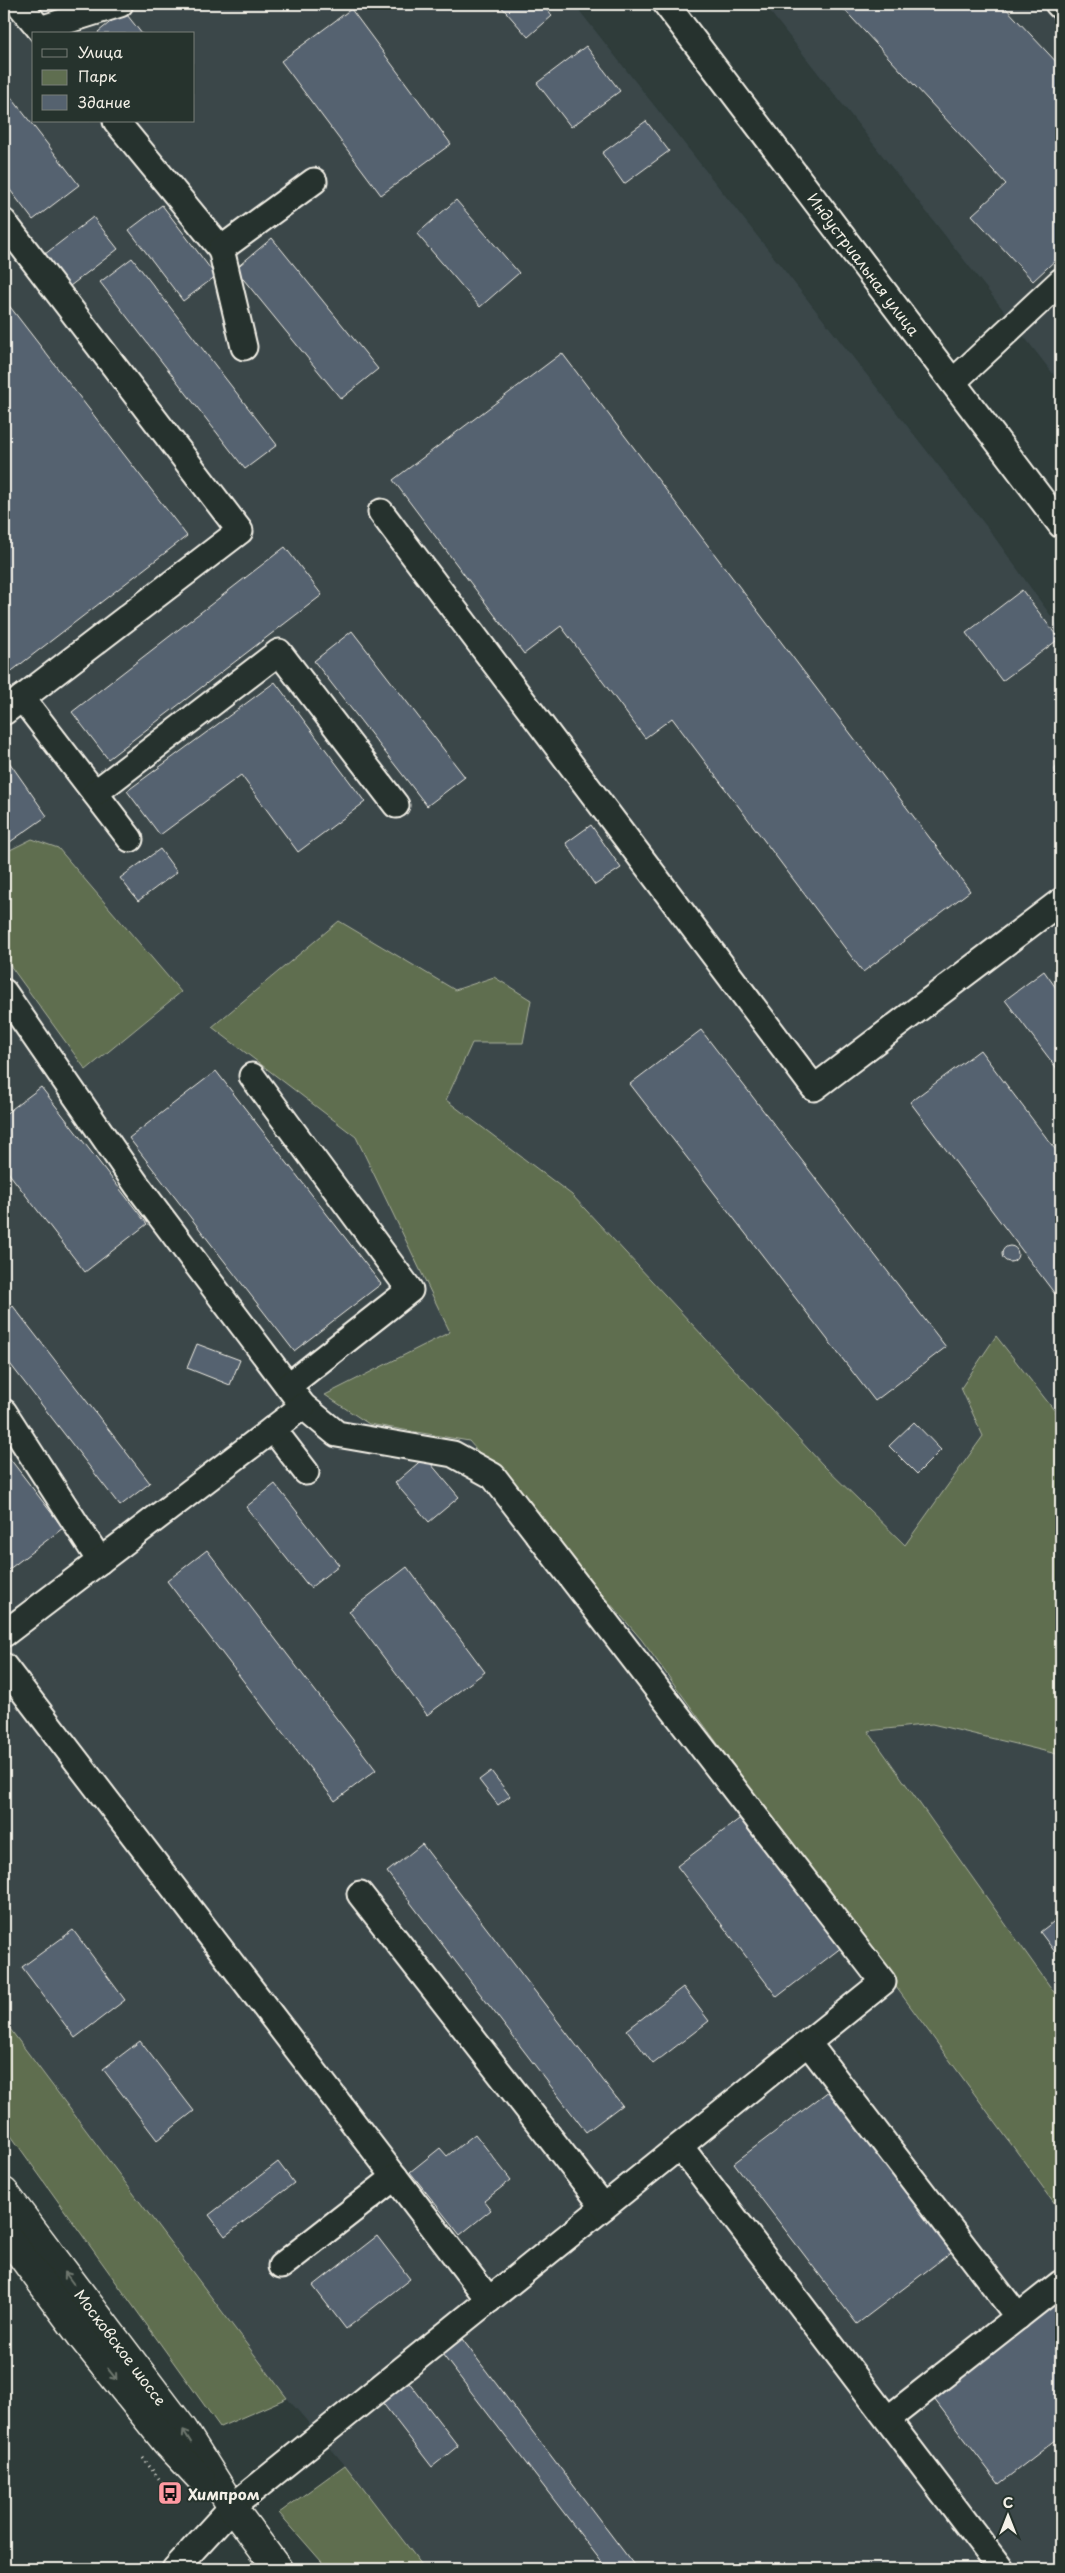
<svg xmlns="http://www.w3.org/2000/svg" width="1065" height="2573" viewBox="0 0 1065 2573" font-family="'Playpen Sans',sans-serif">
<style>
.built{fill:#3a474a;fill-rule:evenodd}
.green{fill:#5f6e50;stroke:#aab09c}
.building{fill:#55626f;stroke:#f4f1e8}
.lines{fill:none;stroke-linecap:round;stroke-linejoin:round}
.minor-casing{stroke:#f4f1e8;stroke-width:29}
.major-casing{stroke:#f4f1e8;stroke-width:31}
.path{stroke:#f4f1e8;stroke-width:3;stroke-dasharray:1 4;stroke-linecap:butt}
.minor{stroke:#26332d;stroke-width:25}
.major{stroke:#26332d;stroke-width:28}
.oneway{stroke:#6e766e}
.labels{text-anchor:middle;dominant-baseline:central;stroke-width:4;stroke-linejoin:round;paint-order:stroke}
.street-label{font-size:15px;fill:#f4f1e8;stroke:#26332d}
.poi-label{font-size:15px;font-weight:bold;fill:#f4f1e8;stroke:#26332d;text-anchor:start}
</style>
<rect width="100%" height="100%" fill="#2f3c3a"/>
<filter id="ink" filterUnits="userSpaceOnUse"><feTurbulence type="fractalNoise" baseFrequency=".02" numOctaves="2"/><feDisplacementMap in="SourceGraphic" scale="10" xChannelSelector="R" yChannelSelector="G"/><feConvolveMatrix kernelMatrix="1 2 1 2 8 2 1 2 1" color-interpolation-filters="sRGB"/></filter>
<g filter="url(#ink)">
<g class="built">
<path d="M 4,4 L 574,4 L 990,531 L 1061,630 L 1061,2569 L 425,2569 L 345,2465 L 287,2398 L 4,2021 ZM 34,34 L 194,34 L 194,121 L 34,121 Z"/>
<path d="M 764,4 L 1061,4 L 1061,384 L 1015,325 Z"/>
</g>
<g class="green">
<path d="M 32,839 L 58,848 L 181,992 L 86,1070 L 4,957 L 4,845 L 8,851 Z"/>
<path d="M 339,921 L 455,990 L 494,977 L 531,1000 L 523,1043 L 472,1043 L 446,1100 L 572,1195 L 823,1465 L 905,1545 L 983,1436 L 961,1388 L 996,1336 L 1061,1419 L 1061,1755 L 932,1724 L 868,1731 L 1061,2002 L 1061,2212 L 641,1639 L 469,1441 L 369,1424 L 325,1395 L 450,1332 L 356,1137 L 212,1027 Z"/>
<path d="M 4,2021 L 287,2398 L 220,2427 L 4,2126 Z"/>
<path d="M 345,2465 L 425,2569 L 328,2569 L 279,2513 Z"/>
</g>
<g class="building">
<path d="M 499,4 L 542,4 L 552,16 L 528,37 Z"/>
<path d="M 839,4 L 1002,4 L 1061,67 L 1061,255 L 1033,281 L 972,215 L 1006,184 Z"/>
<path d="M 351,9 L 451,144 L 381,195 L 281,61 Z"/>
<path d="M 124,11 L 142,34 L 99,34 L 98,32 Z"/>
<path d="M 586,46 L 620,91 L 571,127 L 537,83 Z"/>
<path d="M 4,88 L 79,185 L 33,220 L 4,182 Z"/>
<path d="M 646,121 L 669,151 L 624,184 L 602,153 Z"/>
<path d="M 456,200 L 519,273 L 480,307 L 417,234 Z"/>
<path d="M 162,205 L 216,276 L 183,301 L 129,230 Z"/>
<path d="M 93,217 L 118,249 L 61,293 L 36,261 Z"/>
<path d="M 272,238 L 378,369 L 341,399 L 235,269 Z"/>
<path d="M 132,258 L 277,445 L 245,469 L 100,282 Z"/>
<path d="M 4,299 L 187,536 L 4,677 Z"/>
<path d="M 562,353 L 970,891 L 863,972 L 672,718 L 645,738 L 561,626 L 524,654 L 393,480 Z"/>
<path d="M 285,547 L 322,595 L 108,759 L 72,712 Z"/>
<path d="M 1022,590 L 1059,639 L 1002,681 L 966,633 Z"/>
<path d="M 352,631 L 465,777 L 427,806 L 314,661 Z"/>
<path d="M 275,682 L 365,802 L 298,852 L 241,775 L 160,835 L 127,791 Z"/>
<path d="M 1061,702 L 1061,712 L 1056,705 Z"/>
<path d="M 7,759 L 47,816 L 10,842 L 4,833 L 4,761 Z"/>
<path d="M 1061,759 L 1061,782 L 1056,776 L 1055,769 Z"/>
<path d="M 591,825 L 621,868 L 595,885 L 566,843 Z"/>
<path d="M 160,849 L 177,872 L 138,901 L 120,878 Z"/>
<path d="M 1044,971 L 1061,995 L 1061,1074 L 1005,1000 Z"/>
<path d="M 701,1030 L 946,1347 L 875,1401 L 630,1084 Z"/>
<path d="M 980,1050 L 1061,1157 L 1061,1302 L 910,1102 Z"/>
<path d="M 216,1071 L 381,1284 L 294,1351 L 129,1138 Z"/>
<path d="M 41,1087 L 147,1224 L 85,1272 L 4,1167 L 4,1115 Z"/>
<circle cx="1010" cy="1254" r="8"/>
<path d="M 13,1306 L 150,1483 L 120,1506 L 4,1356 L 4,1313 Z"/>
<path d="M 197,1344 L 240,1360 L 230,1385 L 187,1368 Z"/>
<path d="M 914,1422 L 941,1450 L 917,1474 L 889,1446 Z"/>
<path d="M 4,1451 L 63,1528 L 4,1573 L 4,1539 L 7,1536 L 4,1531 Z"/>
<path d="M 425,1457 L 459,1497 L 429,1522 L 395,1483 Z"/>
<path d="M 275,1484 L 339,1565 L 310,1588 L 246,1507 Z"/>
<path d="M 207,1550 L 376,1770 L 335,1801 L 167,1581 Z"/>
<path d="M 407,1567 L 485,1672 L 427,1715 L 349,1611 Z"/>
<path d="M 491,1771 L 510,1796 L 498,1805 L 479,1780 Z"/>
<path d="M 743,1816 L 842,1947 L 777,1997 L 677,1866 Z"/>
<path d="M 422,1844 L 622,2105 L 586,2132 L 387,1872 Z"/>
<path d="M 1061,1916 L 1061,1960 L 1040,1932 Z"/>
<path d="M 73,1930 L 125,2000 L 75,2038 L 22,1967 Z"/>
<path d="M 683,1987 L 709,2021 L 653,2064 L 627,2030 Z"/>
<path d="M 140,2041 L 194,2111 L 157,2140 L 103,2069 Z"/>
<path d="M 830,2090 L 954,2250 L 857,2324 L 734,2163 Z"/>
<path d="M 475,2134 L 511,2180 L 484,2201 L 491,2210 L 460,2235 L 410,2172 L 440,2148 L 447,2156 Z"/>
<path d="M 278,2162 L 294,2183 L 225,2236 L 209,2215 Z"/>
<path d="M 377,2236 L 410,2279 L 346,2329 L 313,2286 Z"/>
<path d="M 1061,2295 L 1061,2436 L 999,2484 L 931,2395 Z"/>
<path d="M 459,2335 L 637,2569 L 607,2569 L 439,2350 Z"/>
<path d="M 405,2377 L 458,2446 L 432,2467 L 378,2397 Z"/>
<path d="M 1061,2551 L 1061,2562 L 1056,2556 Z"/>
</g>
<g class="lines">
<defs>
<g id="minor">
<path d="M 19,4 L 44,34"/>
<path d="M 666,4 L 1061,525"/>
<path d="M 1058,4 L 1061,7"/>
<path d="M 40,29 L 120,4"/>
<path d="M 116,121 L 221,249 L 244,347"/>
<path d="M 4,222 L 240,531 L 4,712"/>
<path d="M 221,249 L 314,181"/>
<path d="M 953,382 L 1061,281"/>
<path d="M 381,512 L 814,1088 L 1061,901"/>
<path d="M 22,698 L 130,839"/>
<path d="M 95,793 L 279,652 L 396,805"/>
<path d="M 4,992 L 137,1185 L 303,1406 L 337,1434 L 453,1454 L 493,1476 L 883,1982 L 232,2507 L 175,2569"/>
<path d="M 252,1076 L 410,1290 L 288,1386"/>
<path d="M 4,1412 L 100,1561"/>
<path d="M 273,1429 L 306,1472"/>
<path d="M 4,1634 L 303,1406"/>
<path d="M 4,1666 L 489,2300"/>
<path d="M 360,1894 L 604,2207"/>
<path d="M 808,2043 L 1018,2317"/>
<path d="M 680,2146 L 1001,2569"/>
<path d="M 281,2266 L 395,2177"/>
<path d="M 888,2419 L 1061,2283"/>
</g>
<g id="major">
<path d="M 4,2192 L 183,2429 L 232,2507 L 278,2569"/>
<path d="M 4,2232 L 81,2336 L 166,2442 L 201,2479"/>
</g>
</defs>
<use href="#minor" class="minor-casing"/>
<use href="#major" class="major-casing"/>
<path class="path" d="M 143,2458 L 170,2493"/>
<use href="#minor" class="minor"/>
<use href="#major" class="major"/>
</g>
<defs><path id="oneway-shaft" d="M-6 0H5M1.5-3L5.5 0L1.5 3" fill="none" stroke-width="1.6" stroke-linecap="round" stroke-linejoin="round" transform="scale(1.25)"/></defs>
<g class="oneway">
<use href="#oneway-shaft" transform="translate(69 2278) rotate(-127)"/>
<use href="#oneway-shaft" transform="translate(112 2374) rotate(51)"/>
<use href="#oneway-shaft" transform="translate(187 2436) rotate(-122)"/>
</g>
</g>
<defs>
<symbol id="bus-square" viewBox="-11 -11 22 22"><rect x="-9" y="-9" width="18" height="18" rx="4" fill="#ff9aa2" stroke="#26332d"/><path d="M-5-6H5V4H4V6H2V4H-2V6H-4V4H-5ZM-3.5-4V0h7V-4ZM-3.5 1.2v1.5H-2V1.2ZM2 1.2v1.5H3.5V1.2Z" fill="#111"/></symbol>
</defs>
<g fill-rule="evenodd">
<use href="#bus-square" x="156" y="2479" width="28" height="28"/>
</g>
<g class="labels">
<g class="street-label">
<text transform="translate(864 264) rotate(53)">Индустриальная улица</text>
<text transform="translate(121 2347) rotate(53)">Московское шоссе</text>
</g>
<g class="poi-label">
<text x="188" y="2493">Химпром</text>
</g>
</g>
<rect width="1065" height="2573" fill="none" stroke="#26332d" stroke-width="20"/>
<rect x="10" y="10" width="1045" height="2553" fill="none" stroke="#f4f1e8" stroke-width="2" filter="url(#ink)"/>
<rect x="32" y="32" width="162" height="90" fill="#26332d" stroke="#787f78"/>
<rect x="42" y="49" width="25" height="8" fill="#26332d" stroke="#787f78"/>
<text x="78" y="58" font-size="15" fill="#f4f1e8">Улица</text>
<rect x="42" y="70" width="25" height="15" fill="#5f6e50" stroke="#787f78"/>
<text x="78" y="82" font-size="15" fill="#f4f1e8">Парк</text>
<rect x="42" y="95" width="25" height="15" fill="#55626f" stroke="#787f78"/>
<text x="78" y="108" font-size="15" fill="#f4f1e8">Здание</text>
<g transform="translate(1008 2516)" stroke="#26332d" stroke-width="4" paint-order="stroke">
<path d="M0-4L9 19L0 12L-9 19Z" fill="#f4f1e8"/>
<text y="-8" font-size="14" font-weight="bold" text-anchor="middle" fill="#f4f1e8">С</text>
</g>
</svg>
